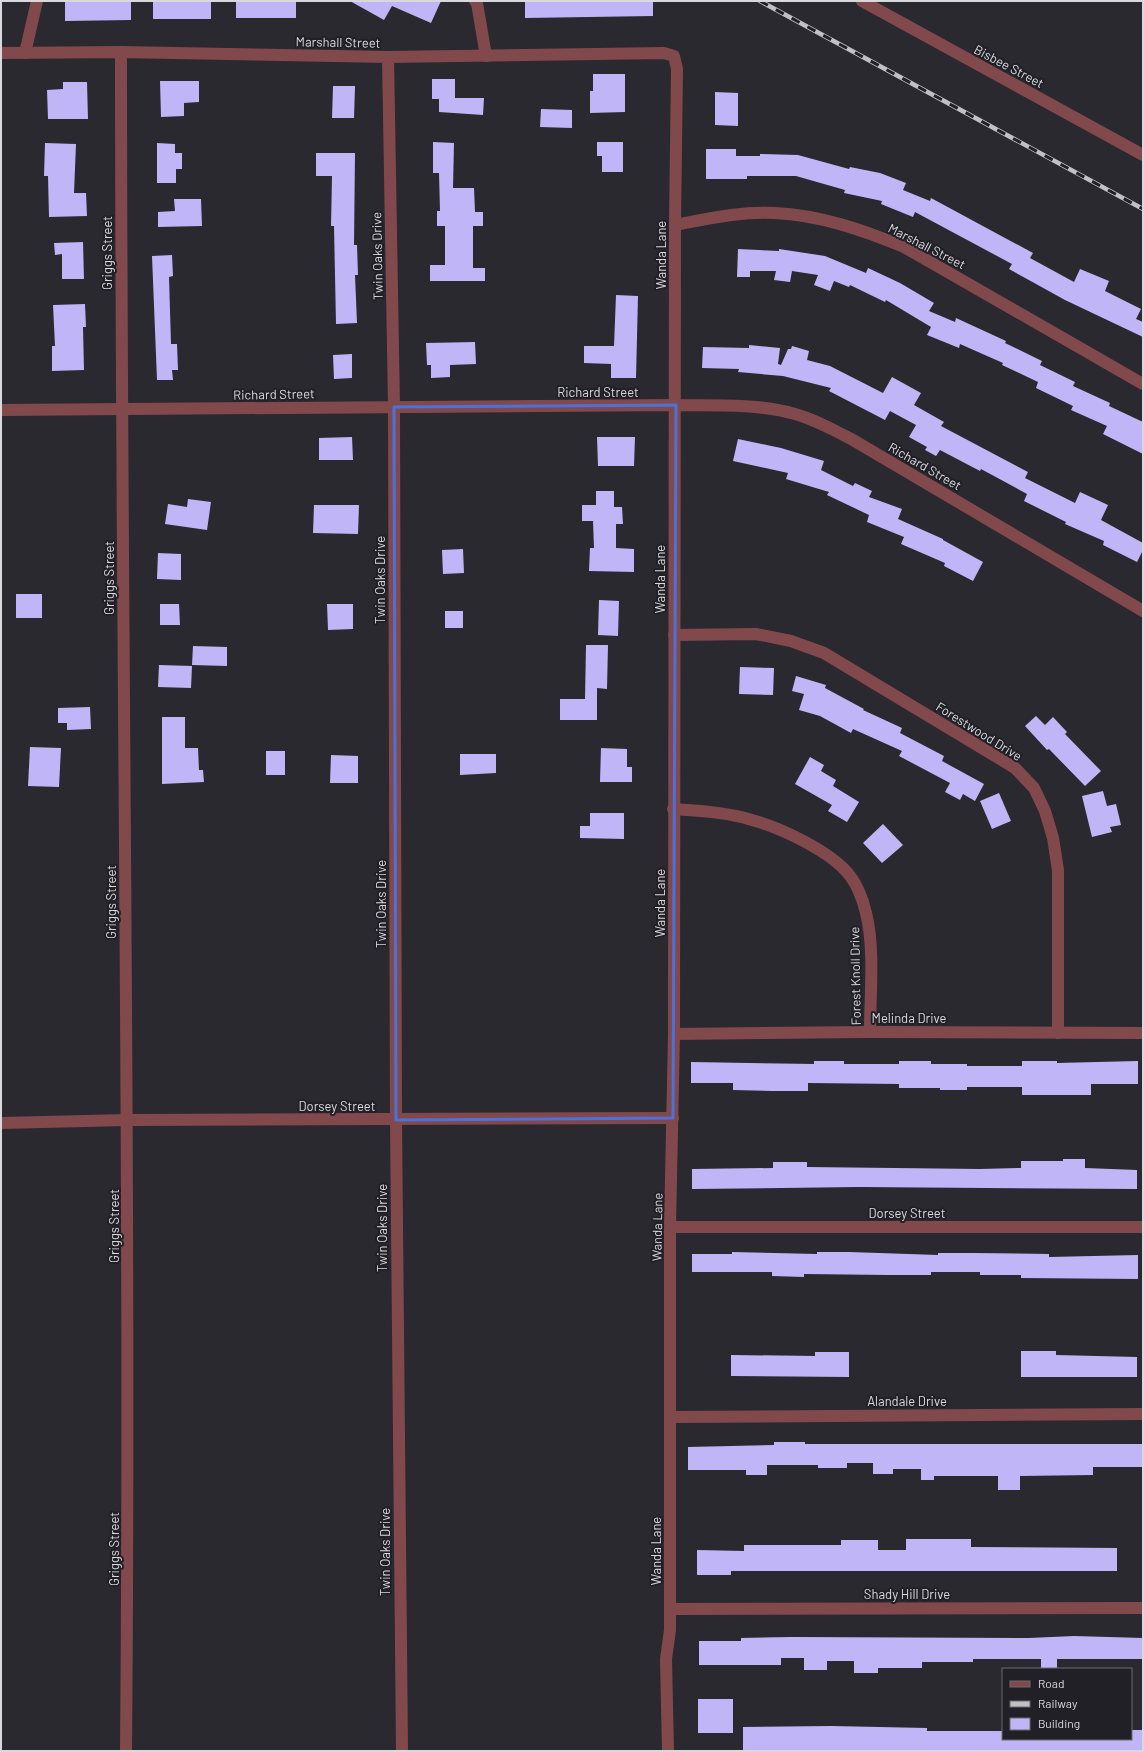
<svg xmlns="http://www.w3.org/2000/svg" width="1144" height="1752" viewBox="0 0 1144 1752" font-family="Barlow,sans-serif">
<style>
.building{fill:#c0b6f7}
.lines{fill:none;stroke-linecap:round;stroke-linejoin:round}
.minor{stroke:#82494d;stroke-width:12}
.rail-casing{stroke:#c1c1c5;stroke-width:4.5}
.rail{stroke:#202026;stroke-width:3;stroke-dasharray:9;stroke-linecap:butt}
.marked{fill:none;stroke:#4c71d9;stroke-width:3;stroke-linejoin:round}
.labels{text-anchor:middle;dominant-baseline:central;stroke-width:4;stroke-linejoin:round;paint-order:stroke}
.street-label{font-size:13px;fill:#d9d9dd;stroke:#202026}
</style>
<rect width="100%" height="100%" fill="#2a2930"/>
<g class="building">
<path d="M 65,1 L 131,1 L 131,20 L 65,21 Z"/>
<rect x="153" y="1" width="58" height="18"/>
<rect x="236" y="1" width="60" height="17"/>
<path d="M 350,1 L 441,1 L 431,23 L 392,6 L 384,20 Z"/>
<path d="M 525,1 L 653,1 L 653,16 L 525,18 Z"/>
<path d="M 593,74 L 625,74 L 625,112 L 590,113 L 590,91 L 593,91 Z"/>
<path d="M 432,79 L 455,79 L 455,98 L 484,98 L 483,115 L 439,112 L 439,99 L 432,99 Z"/>
<path d="M 160,81 L 199,81 L 199,102 L 184,103 L 184,116 L 161,117 Z"/>
<path d="M 63,82 L 87,82 L 88,119 L 48,119 L 47,90 L 63,89 Z"/>
<path d="M 333,86 L 355,86 L 354,118 L 332,118 Z"/>
<path d="M 715,92 L 738,93 L 738,126 L 715,125 Z"/>
<path d="M 541,109 L 572,110 L 572,128 L 540,127 Z"/>
<path d="M 433,142 L 454,143 L 453,188 L 474,188 L 475,212 L 483,212 L 483,226 L 473,226 L 473,268 L 485,268 L 485,281 L 430,281 L 430,265 L 445,265 L 445,226 L 437,226 L 437,211 L 440,211 L 439,173 L 433,173 Z"/>
<path d="M 597,142 L 623,142 L 623,172 L 602,172 L 602,156 L 597,156 Z"/>
<path d="M 45,143 L 76,144 L 74,193 L 86,193 L 87,216 L 49,217 L 48,176 L 44,176 Z"/>
<path d="M 157,143 L 175,144 L 175,153 L 182,153 L 182,169 L 176,169 L 176,183 L 157,183 Z"/>
<path d="M 706,149 L 736,149 L 736,156 L 760,156 L 760,154 L 798,155 L 849,169 L 850,167 L 880,173 L 906,183 L 903,190 L 930,201 L 931,198 L 1033,253 L 1030,258 L 1074,282 L 1080,269 L 1109,281 L 1105,291 L 1141,309 L 1136,319 L 1143,322 L 1143,337 L 1065,300 L 1027,279 L 1009,269 L 1012,264 L 915,212 L 913,217 L 881,204 L 882,201 L 844,193 L 845,190 L 796,176 L 747,176 L 747,179 L 706,179 Z"/>
<path d="M 316,153 L 355,153 L 354,245 L 357,245 L 358,275 L 355,275 L 357,323 L 336,324 L 334,226 L 331,226 L 332,176 L 316,176 Z"/>
<path d="M 174,199 L 201,199 L 202,226 L 158,227 L 158,212 L 175,211 Z"/>
<path d="M 83,242 L 84,279 L 62,279 L 62,254 L 55,255 L 54,243 Z"/>
<path d="M 738,249 L 779,251 L 779,249 L 825,256 L 866,273 L 868,268 L 900,283 L 934,303 L 929,311 L 955,322 L 956,318 L 1006,341 L 1005,343 L 1042,361 L 1040,365 L 1075,382 L 1073,386 L 1110,403 L 1109,406 L 1143,422 L 1143,454 L 1103,434 L 1107,426 L 1071,410 L 1073,406 L 1036,388 L 1038,382 L 1002,365 L 1003,363 L 960,344 L 959,348 L 927,335 L 931,327 L 886,300 L 885,302 L 850,285 L 849,287 L 834,281 L 830,291 L 814,285 L 818,275 L 792,271 L 790,282 L 774,280 L 776,271 L 750,271 L 750,277 L 737,277 Z"/>
<path d="M 172,255 L 173,276 L 169,277 L 171,344 L 177,344 L 178,370 L 172,370 L 173,380 L 157,380 L 152,256 Z"/>
<path d="M 616,295 L 638,296 L 636,378 L 611,378 L 611,364 L 584,363 L 584,346 L 614,346 Z"/>
<path d="M 85,304 L 86,327 L 83,327 L 84,370 L 52,371 L 52,346 L 55,346 L 53,305 Z"/>
<path d="M 475,342 L 476,364 L 450,365 L 450,377 L 431,378 L 431,365 L 427,365 L 426,343 Z"/>
<path d="M 749,345 L 780,348 L 778,364 L 781,365 L 788,349 L 791,349 L 792,346 L 809,351 L 807,360 L 830,366 L 883,393 L 892,377 L 921,393 L 914,405 L 944,422 L 941,426 L 1028,472 L 1025,478 L 1075,503 L 1080,492 L 1108,505 L 1101,520 L 1143,543 L 1143,550 L 1137,562 L 1103,545 L 1104,541 L 1065,524 L 1066,522 L 1024,501 L 1027,494 L 981,469 L 980,471 L 940,450 L 936,456 L 925,450 L 927,447 L 909,437 L 916,425 L 890,411 L 885,420 L 829,391 L 831,388 L 783,376 L 738,372 L 739,369 L 702,368 L 703,347 L 749,348 Z"/>
<path d="M 352,354 L 352,378 L 334,379 L 333,355 Z"/>
<path d="M 352,437 L 353,460 L 319,460 L 319,438 Z"/>
<path d="M 597,437 L 635,437 L 634,466 L 598,466 Z"/>
<path d="M 738,439 L 781,448 L 824,461 L 821,470 L 853,486 L 855,483 L 872,491 L 869,497 L 902,509 L 898,519 L 943,539 L 943,540 L 983,562 L 973,581 L 944,566 L 945,563 L 901,544 L 904,537 L 867,522 L 869,515 L 827,495 L 829,492 L 786,479 L 788,473 L 733,461 Z"/>
<path d="M 596,491 L 614,491 L 614,507 L 622,507 L 623,524 L 616,524 L 616,548 L 634,549 L 634,572 L 589,571 L 590,548 L 594,548 L 593,521 L 582,521 L 582,505 L 596,505 Z"/>
<path d="M 188,499 L 211,502 L 207,530 L 165,524 L 168,504 L 187,507 Z"/>
<path d="M 314,505 L 359,505 L 358,534 L 313,533 Z"/>
<path d="M 463,549 L 464,573 L 443,574 L 442,550 Z"/>
<path d="M 158,553 L 181,554 L 181,580 L 157,579 Z"/>
<rect x="16" y="594" width="26" height="24"/>
<path d="M 599,600 L 619,601 L 618,636 L 598,635 Z"/>
<path d="M 160,604 L 179,604 L 180,625 L 160,625 Z"/>
<path d="M 327,604 L 353,604 L 353,629 L 328,630 Z"/>
<rect x="445" y="611" width="18" height="17"/>
<path d="M 586,645 L 608,645 L 607,689 L 597,688 L 597,720 L 560,720 L 560,699 L 585,699 Z"/>
<path d="M 193,646 L 227,647 L 227,666 L 192,665 Z"/>
<path d="M 159,665 L 192,666 L 191,688 L 158,687 Z"/>
<path d="M 740,667 L 774,668 L 773,695 L 739,694 Z"/>
<path d="M 796,676 L 826,685 L 825,688 L 864,709 L 863,710 L 902,728 L 900,733 L 944,756 L 942,761 L 984,784 L 975,801 L 963,794 L 960,800 L 945,792 L 950,783 L 899,756 L 902,751 L 853,729 L 851,733 L 820,716 L 799,710 L 804,694 L 792,691 Z"/>
<path d="M 90,707 L 91,729 L 67,730 L 67,723 L 58,723 L 58,708 Z"/>
<path d="M 1036,716 L 1045,725 L 1053,717 L 1067,732 L 1065,734 L 1101,771 L 1085,786 L 1049,749 L 1047,750 L 1025,726 Z"/>
<path d="M 162,717 L 185,717 L 185,748 L 198,748 L 199,770 L 203,770 L 204,782 L 162,784 Z"/>
<path d="M 30,747 L 61,748 L 59,787 L 28,786 Z"/>
<path d="M 601,748 L 627,749 L 627,767 L 632,767 L 632,782 L 600,782 Z"/>
<rect x="266" y="751" width="19" height="24"/>
<path d="M 460,754 L 496,754 L 496,773 L 460,775 Z"/>
<path d="M 331,755 L 358,756 L 358,783 L 330,783 Z"/>
<path d="M 810,757 L 824,765 L 821,771 L 836,780 L 833,786 L 859,802 L 847,822 L 828,811 L 832,805 L 795,784 Z"/>
<path d="M 1103,791 L 1107,806 L 1116,804 L 1121,825 L 1110,827 L 1112,832 L 1092,837 L 1082,796 Z"/>
<path d="M 999,793 L 1011,821 L 992,829 L 980,801 Z"/>
<path d="M 590,813 L 624,813 L 624,839 L 580,838 L 580,826 L 590,826 Z"/>
<path d="M 883,824 L 903,845 L 882,863 L 863,843 Z"/>
<path d="M 814,1061 L 844,1061 L 844,1064 L 899,1064 L 899,1061 L 931,1061 L 931,1064 L 967,1064 L 967,1066 L 1022,1066 L 1022,1061 L 1057,1061 L 1057,1063 L 1138,1061 L 1138,1084 L 1091,1084 L 1091,1095 L 1022,1095 L 1022,1087 L 967,1087 L 967,1090 L 940,1090 L 940,1088 L 899,1088 L 899,1084 L 808,1083 L 808,1091 L 773,1091 L 733,1090 L 733,1083 L 691,1083 L 691,1062 L 814,1064 Z"/>
<path d="M 1063,1159 L 1085,1159 L 1085,1168 L 1137,1170 L 1137,1189 L 859,1187 L 692,1189 L 692,1169 L 773,1168 L 773,1162 L 807,1162 L 807,1167 L 980,1169 L 1021,1168 L 1021,1161 L 1063,1161 Z"/>
<path d="M 732,1252 L 817,1254 L 817,1252 L 849,1252 L 938,1255 L 938,1253 L 972,1253 L 1049,1254 L 1049,1257 L 1138,1255 L 1138,1279 L 1021,1278 L 1021,1275 L 980,1275 L 980,1272 L 931,1272 L 931,1275 L 889,1275 L 804,1274 L 804,1277 L 772,1276 L 772,1272 L 692,1272 L 692,1254 L 732,1254 Z"/>
<path d="M 1021,1351 L 1056,1351 L 1056,1355 L 1137,1357 L 1137,1377 L 1021,1377 Z"/>
<path d="M 815,1352 L 849,1352 L 849,1377 L 731,1376 L 731,1355 L 815,1356 Z"/>
<path d="M 774,1442 L 805,1442 L 805,1444 L 1143,1444 L 1143,1467 L 1093,1467 L 1093,1475 L 1020,1476 L 1020,1490 L 998,1490 L 998,1476 L 934,1476 L 934,1480 L 921,1480 L 921,1469 L 893,1469 L 893,1474 L 873,1474 L 873,1463 L 847,1463 L 847,1468 L 818,1468 L 818,1465 L 767,1465 L 767,1475 L 746,1475 L 746,1470 L 688,1470 L 688,1447 L 774,1445 Z"/>
<path d="M 906,1539 L 971,1539 L 971,1547 L 1117,1548 L 1117,1571 L 731,1571 L 731,1575 L 697,1575 L 697,1550 L 744,1551 L 744,1545 L 841,1545 L 841,1540 L 878,1540 L 878,1550 L 906,1550 Z"/>
<path d="M 1074,1636 L 1143,1638 L 1143,1659 L 1057,1659 L 1057,1668 L 1041,1668 L 1041,1659 L 973,1659 L 973,1662 L 922,1662 L 922,1668 L 878,1668 L 878,1673 L 854,1673 L 854,1661 L 827,1661 L 827,1670 L 804,1670 L 804,1658 L 781,1658 L 781,1665 L 699,1665 L 699,1641 L 741,1641 L 741,1638 L 792,1637 L 1029,1638 Z"/>
<rect x="698" y="1699" width="35" height="34"/>
<path d="M 831,1726 L 927,1728 L 927,1731 L 1003,1731 L 1003,1739 L 1131,1739 L 1131,1730 L 1143,1730 L 1143,1751 L 743,1750 L 743,1727 Z"/>
</g>
<g class="lines">
<g class="minor">
<path d="M 475,1 L 477,3 L 486,56"/>
<path d="M 862,1 L 1143,155"/>
<path d="M 121,52 C 121,618 131,1185 126,1751"/>
<path d="M 1,53 L 121,52 L 388,57 L 664,53 L 674,56 L 677,69 L 675,225 L 674,1034 L 670,1227 L 670,1630 L 666,1659 L 668,1751"/>
<path d="M 25,53 L 37,1"/>
<path d="M 388,57 L 394,407 L 396,1120 L 402,1751"/>
<path d="M 675,225 C 707,219 741,211 775,213 C 820,215 863,230 904,247 L 1143,384"/>
<path d="M 1,410 L 676,405 C 715,406 757,403 795,414 C 816,420 834,430 853,440 L 1143,611"/>
<path d="M 674,635 L 756,634 L 791,641 L 824,653 L 1015,768 L 1034,788 L 1045,811 L 1053,838 L 1058,870 L 1058,1033"/>
<path d="M 673,809 C 699,811 726,812 752,820 C 779,827 825,849 845,870 C 856,881 863,899 866,913 C 875,949 870,995 870,1032"/>
<path d="M 674,1034 L 870,1032 L 1143,1033"/>
<path d="M 1,1123 L 127,1120 L 673,1118"/>
<path d="M 670,1227 L 1143,1227"/>
<path d="M 670,1417 L 1143,1414"/>
<path d="M 670,1609 L 1143,1608"/>
</g>
<defs>
<path id="rail" d="M 760,1 L 1143,209"/>
</defs>
<use href="#rail" class="rail-casing"/>
<use href="#rail" class="rail"/>
</g>
<path class="marked" d="M 676,405 L 673,1118 L 396,1120 L 394,407 Z"/>
<g class="labels">
<g class="street-label">
<text transform="translate(338 42) rotate(1)">Marshall Street</text>
<text transform="translate(1009 66) rotate(28)">Bisbee Street</text>
<text transform="translate(927 246) rotate(27)">Marshall Street</text>
<text transform="translate(107 253) rotate(-90)">Griggs Street</text>
<text transform="translate(661 255) rotate(-90)">Wanda Lane</text>
<text transform="translate(377 256) rotate(-91)">Twin Oaks Drive</text>
<text x="598" y="392">Richard Street</text>
<text transform="translate(274 394) rotate(-1)">Richard Street</text>
<text transform="translate(925 466) rotate(30)">Richard Street</text>
<text transform="translate(109 578) rotate(-90)">Griggs Street</text>
<text transform="translate(660 579) rotate(-90)">Wanda Lane</text>
<text transform="translate(380 580) rotate(-90)">Twin Oaks Drive</text>
<text transform="translate(979 731) rotate(32)">Forestwood Drive</text>
<text transform="translate(111 902) rotate(-90)">Griggs Street</text>
<text transform="translate(660 903) rotate(-90)">Wanda Lane</text>
<text transform="translate(381 904) rotate(-90)">Twin Oaks Drive</text>
<text transform="translate(855 976) rotate(-91)">Forest Knoll Drive</text>
<text x="909" y="1018">Melinda Drive</text>
<text x="337" y="1106">Dorsey Street</text>
<text x="907" y="1213">Dorsey Street</text>
<text transform="translate(114 1226) rotate(-90)">Griggs Street</text>
<text transform="translate(657 1227) rotate(-89)">Wanda Lane</text>
<text transform="translate(382 1228) rotate(-90)">Twin Oaks Drive</text>
<text x="907" y="1401">Alandale Drive</text>
<text transform="translate(114 1549) rotate(-90)">Griggs Street</text>
<text transform="translate(656 1551) rotate(-90)">Wanda Lane</text>
<text transform="translate(385 1552) rotate(-90)">Twin Oaks Drive</text>
<text x="907" y="1594">Shady Hill Drive</text>
</g>
</g>
<rect width="1144" height="1752" fill="none" stroke="#d9d9dd" stroke-width="4"/>
<rect x="1002" y="1668" width="130" height="72" fill="#202026" stroke="#6a6a6f"/>
<rect x="1010" y="1681" width="20" height="6" fill="#82494d" stroke="#6a6a6f"/>
<text x="1038" y="1688" font-size="12" fill="#d9d9dd">Road</text>
<rect x="1010" y="1701" width="20" height="6" fill="#c1c1c5" stroke="#6a6a6f"/>
<text x="1038" y="1708" font-size="12" fill="#d9d9dd">Railway</text>
<rect x="1010" y="1718" width="20" height="12" fill="#c0b6f7" stroke="#6a6a6f"/>
<text x="1038" y="1728" font-size="12" fill="#d9d9dd">Building</text>
</svg>
